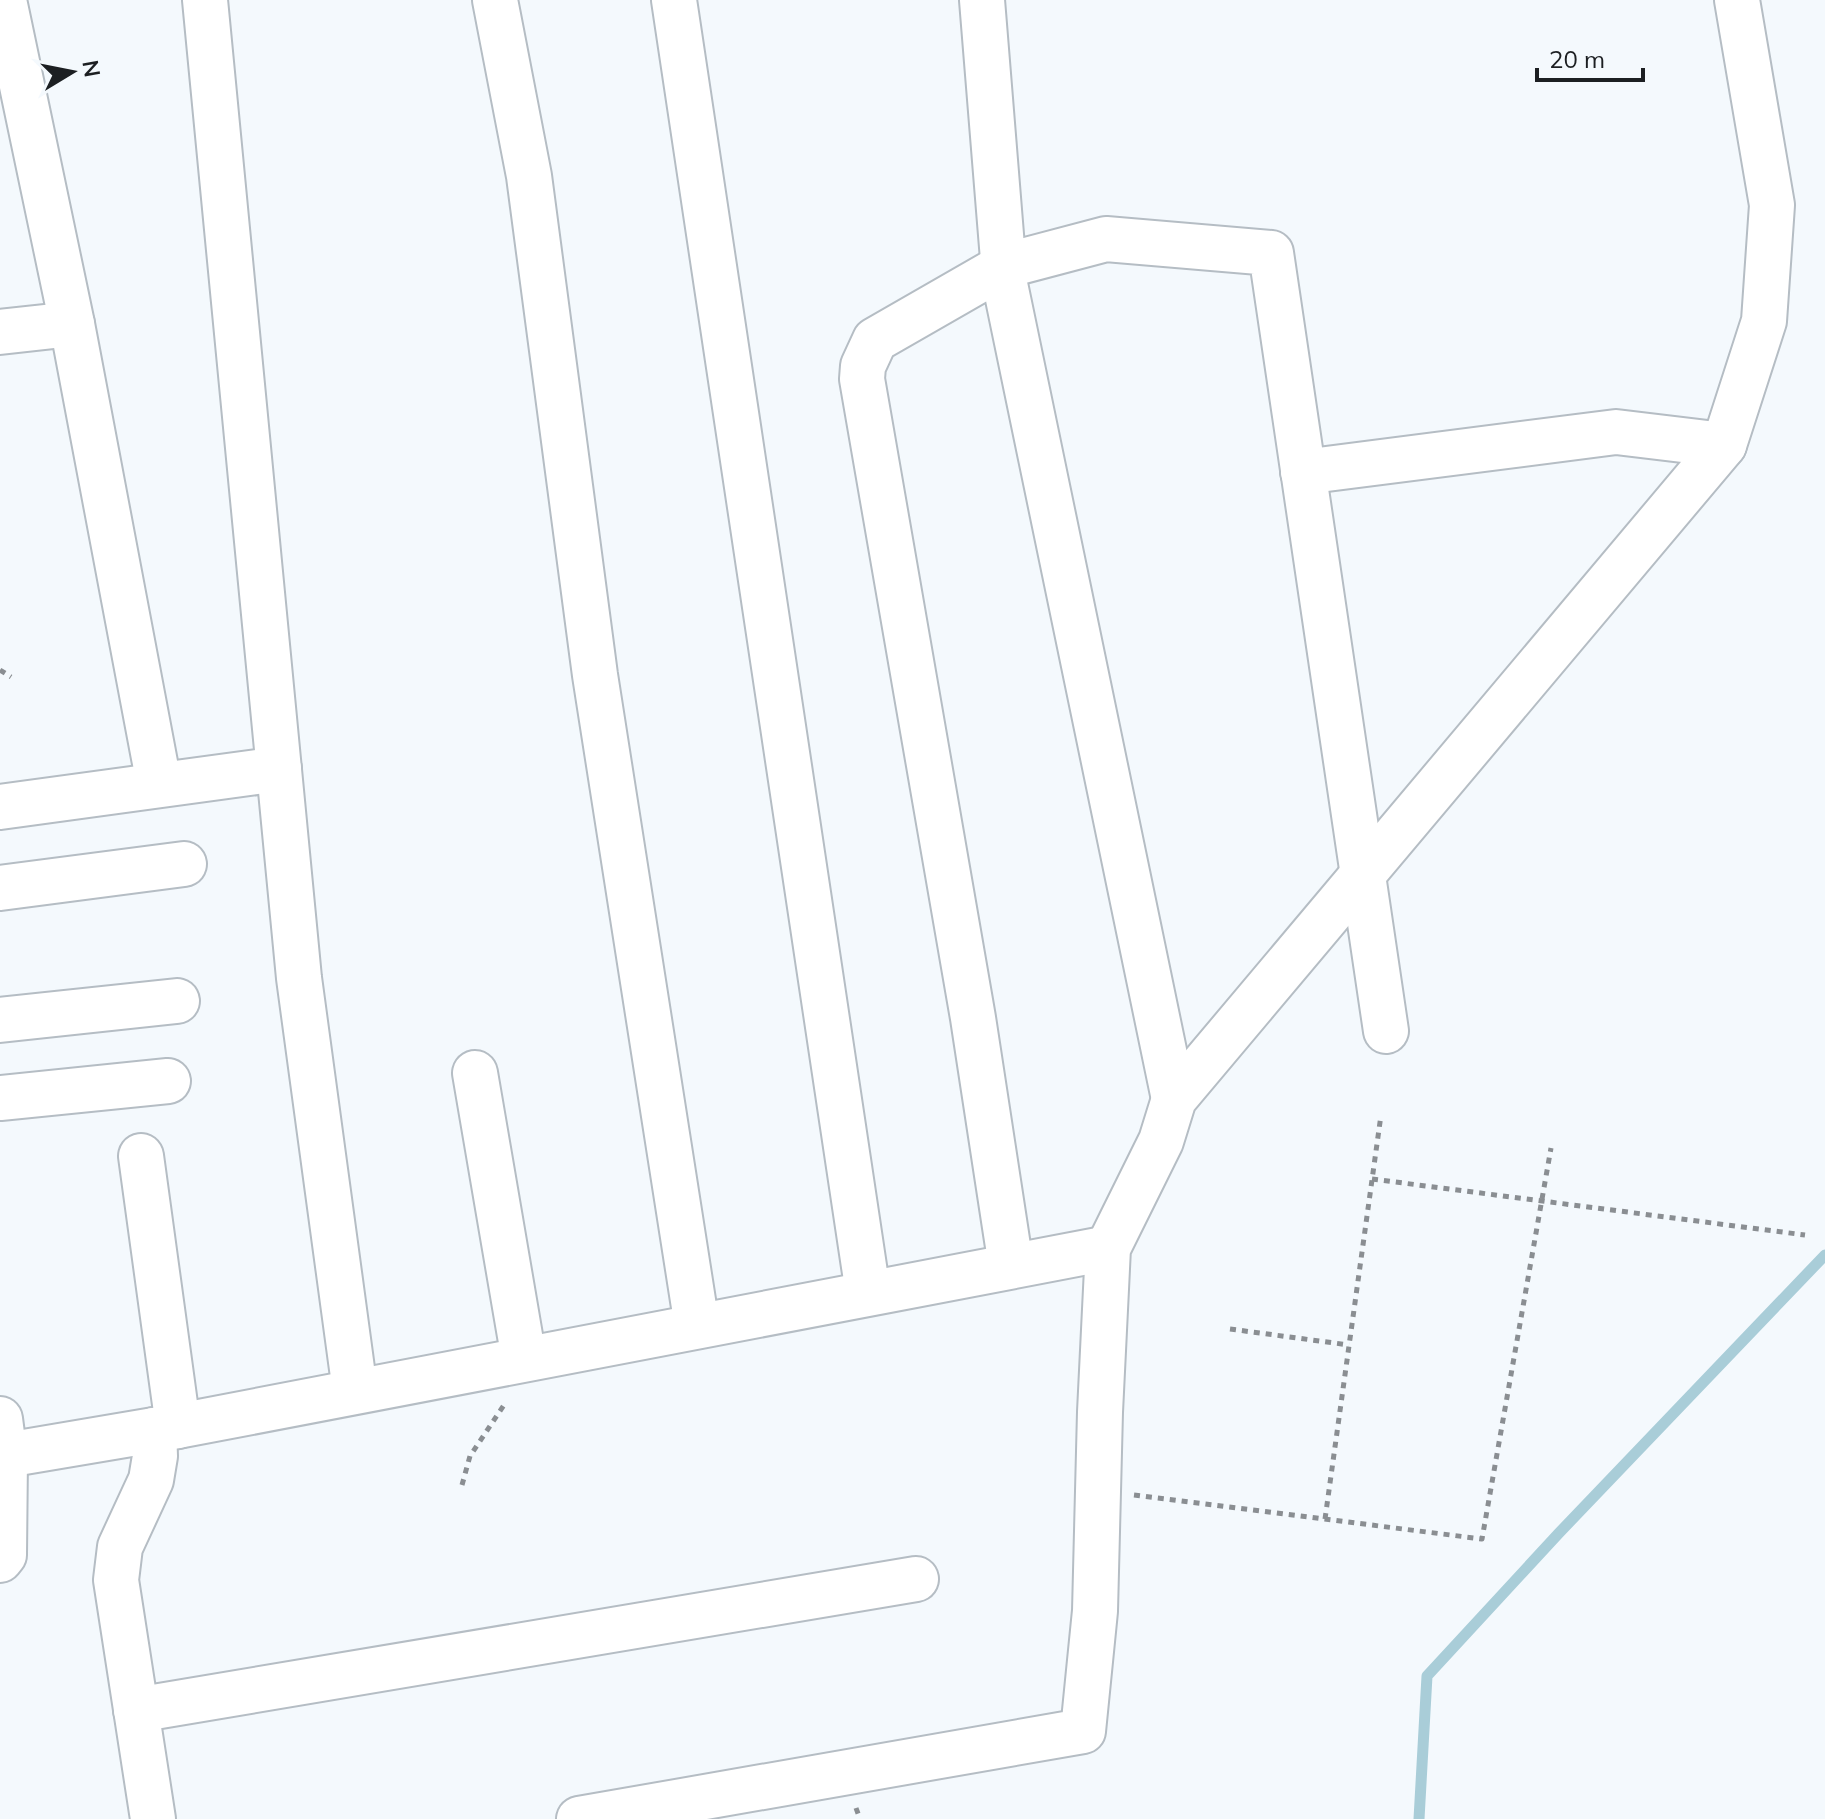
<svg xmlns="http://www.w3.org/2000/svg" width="1825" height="1819" viewBox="0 0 1825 1819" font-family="Mulish,sans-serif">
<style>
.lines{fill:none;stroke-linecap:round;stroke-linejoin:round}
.stream{stroke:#a9cdd8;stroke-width:11}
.minor-casing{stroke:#b5bdc4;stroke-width:48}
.path{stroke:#8a8e92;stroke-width:5;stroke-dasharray:6 6;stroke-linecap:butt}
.minor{stroke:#fff;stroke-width:44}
</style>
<rect width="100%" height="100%" fill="#f4f9fd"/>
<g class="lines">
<path class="stream" d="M 1419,1819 L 1427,1676 L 1559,1533 L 1825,1255"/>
<defs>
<g id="minor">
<path d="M 4,0 L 72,324 L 159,784"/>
<path d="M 205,0 L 299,978 L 355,1391"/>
<path d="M 495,0 L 529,176 L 595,675 L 697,1326"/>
<path d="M 674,0 L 868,1293"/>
<path d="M 982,0 L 1005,284 L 1174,1099"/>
<path d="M 0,332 L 72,324"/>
<path d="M 1303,472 L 1616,432 L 1724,445"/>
<path d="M 0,807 L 279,769"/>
<path d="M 0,888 L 184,864"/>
<path d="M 0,1020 L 177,1001"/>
<path d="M 475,1073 L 524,1359"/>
<path d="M 0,1098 L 168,1081"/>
<path d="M 141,1156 L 178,1426"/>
<path d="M 1011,1266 L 973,1018 L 862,379 L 863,366 L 875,340 L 1004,266 L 1106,239 L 1271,253 L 1386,1031"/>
<path d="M 0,1419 L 5,1457 L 4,1555 L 0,1560"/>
<path d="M 0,1456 L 178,1426 L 1108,1248"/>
<path d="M 136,1710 L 916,1579"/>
<path d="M 153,1819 L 116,1580 L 120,1547 L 151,1480 L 155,1456 L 154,1430"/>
<path d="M 579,1819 L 1083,1731 L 1095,1611 L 1100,1412 L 1108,1248 L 1161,1141 L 1174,1099 L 1724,445 L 1764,321 L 1772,205 L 1737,0"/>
</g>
</defs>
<use href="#minor" class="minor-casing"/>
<g class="path">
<path d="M 0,670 L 11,677"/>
<path d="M 1372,1179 L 1805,1235"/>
<path d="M 1230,1329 L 1349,1345"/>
<path d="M 462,1485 L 470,1456 L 506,1402"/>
<path d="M 1134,1495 L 1482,1539 L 1551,1148"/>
<path d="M 1325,1519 L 1381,1115"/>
<path d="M 856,1808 L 860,1819"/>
</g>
<use href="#minor" class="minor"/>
</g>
<g transform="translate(72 72) rotate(80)" stroke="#f4f9fd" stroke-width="6" paint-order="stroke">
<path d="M0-6L14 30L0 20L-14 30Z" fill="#1c1f22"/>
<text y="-12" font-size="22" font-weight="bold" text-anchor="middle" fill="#1c1f22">N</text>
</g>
<path d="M1537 68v12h106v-12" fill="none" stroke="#1c1f22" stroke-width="4"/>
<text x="1549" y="68" font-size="24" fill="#1c1f22" stroke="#f4f9fd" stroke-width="6" paint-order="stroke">20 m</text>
</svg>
